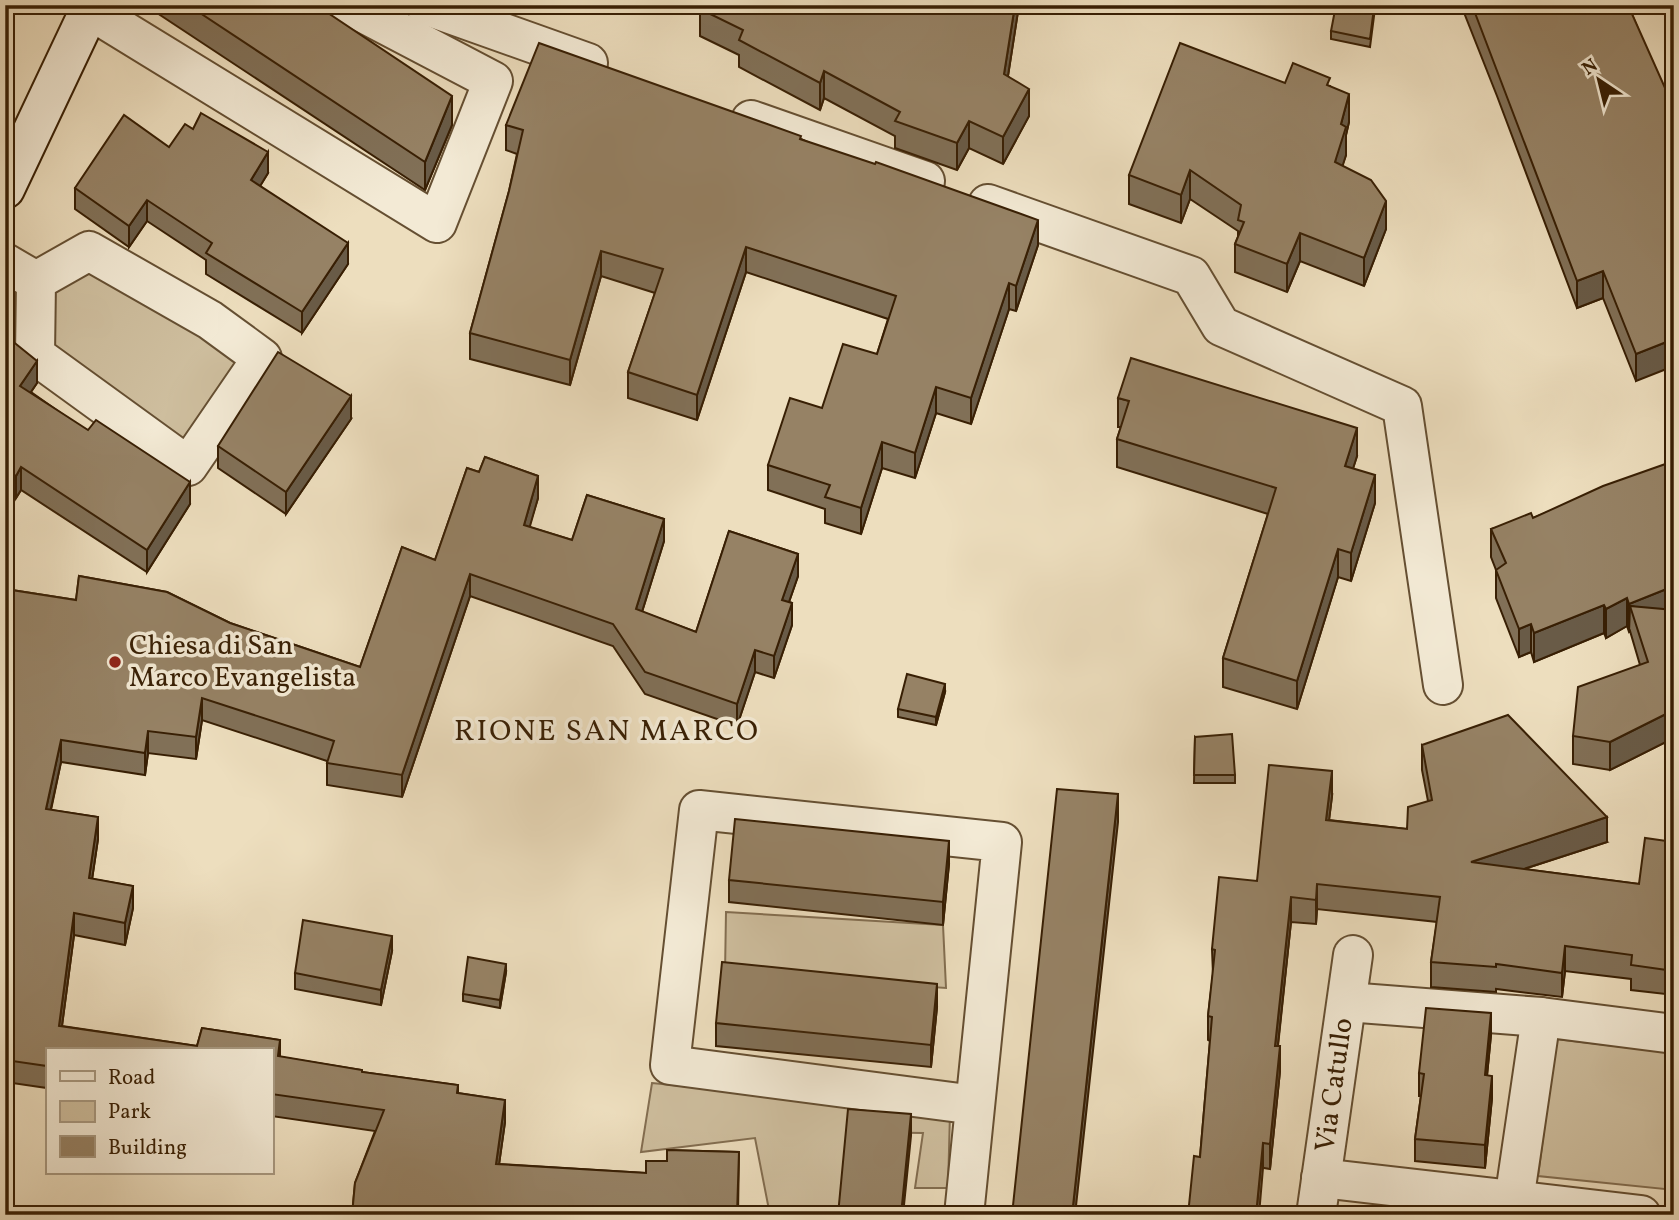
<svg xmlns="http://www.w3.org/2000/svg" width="1679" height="1220" viewBox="0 0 1679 1220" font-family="Vollkorn,serif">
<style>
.green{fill:#cebe9e;stroke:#836e51;stroke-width:2}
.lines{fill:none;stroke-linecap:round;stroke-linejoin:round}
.street-casing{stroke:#654f32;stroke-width:42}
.secondary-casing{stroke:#381f04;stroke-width:42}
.street{stroke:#f3ead5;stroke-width:38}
.secondary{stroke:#f3ead5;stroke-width:38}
.wall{fill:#817057;stroke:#381f04;stroke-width:2}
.shaded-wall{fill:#695b47;stroke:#381f04;stroke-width:2}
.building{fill:#968265;stroke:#381f04;stroke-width:2}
.poi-dot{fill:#8f2418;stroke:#f3ead5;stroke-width:2.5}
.labels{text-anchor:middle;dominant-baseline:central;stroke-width:7;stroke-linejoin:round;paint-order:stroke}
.poi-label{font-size:28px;fill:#381f04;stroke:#f3ead5;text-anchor:start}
.street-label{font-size:28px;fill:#381f04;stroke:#f3ead5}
.neighbourhood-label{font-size:30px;letter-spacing:2px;fill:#381f04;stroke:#f3ead5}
</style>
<rect width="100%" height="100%" fill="#eddebe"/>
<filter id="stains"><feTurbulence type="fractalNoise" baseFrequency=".00286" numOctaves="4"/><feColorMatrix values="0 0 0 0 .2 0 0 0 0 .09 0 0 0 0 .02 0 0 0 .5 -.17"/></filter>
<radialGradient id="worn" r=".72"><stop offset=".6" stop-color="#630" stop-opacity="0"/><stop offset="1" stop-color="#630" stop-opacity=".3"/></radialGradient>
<g class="green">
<path d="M 89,251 L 248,347 L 188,466 L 35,355 L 36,281 Z"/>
<path d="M 726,912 L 943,925 L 946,988 L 725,973 Z"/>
<path d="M 1556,1039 L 1674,1053 L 1674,1190 L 1538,1176 Z"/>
<path d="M 652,1083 L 950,1113 L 948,1188 L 915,1188 L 923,1133 L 848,1132 L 840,1215 L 770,1215 L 755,1138 L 641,1152 Z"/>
</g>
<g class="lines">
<defs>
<g id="street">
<path d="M 425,5 L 588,63"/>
<path d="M 90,10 L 437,223 L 493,81 L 348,5"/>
<path d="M 751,120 L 925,181"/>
<path d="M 988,204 L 1191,276 L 1221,326 L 1402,406 L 1443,685"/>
<path d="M 89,251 L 210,320 L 262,358 L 188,466 L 35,355 L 36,281 Z"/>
<path d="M 5,263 L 36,281"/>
<path d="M 1347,1002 L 1541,1017 L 1674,1034"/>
<path d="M 1321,1178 L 1641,1215"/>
<path d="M 1514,1201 L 1541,1017"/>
<path d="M 964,1215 L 1002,842 L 699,810 L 670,1065 L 975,1105"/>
<path d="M 1316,1215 L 1353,955"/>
</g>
<path id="secondary" d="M 5,189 L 92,5"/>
</defs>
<use href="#street" class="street-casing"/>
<use href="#secondary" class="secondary-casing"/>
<use href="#street" class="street"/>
<use href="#secondary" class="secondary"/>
</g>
<g class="wall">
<path d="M 145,5 L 316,5 L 452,125 L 425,190 Z"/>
<path d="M 691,5 L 1019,5 L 1008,76 L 1029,116 L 1003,164 L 969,148 L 957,170 L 895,148 L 895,136 L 824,98 L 820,110 L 739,67 L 739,55 L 700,36 L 700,10 Z"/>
<path d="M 1461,5 L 1628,5 L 1639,31 L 1636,381 L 1603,298 L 1577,308 L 1497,96 Z"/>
<path d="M 1374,16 L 1370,47 L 1331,39 L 1331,31 Z"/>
<path d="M 1285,83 L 1330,86 L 1349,122 L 1346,135 L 1346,155 L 1342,166 L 1386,229 L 1364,286 L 1300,261 L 1287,292 L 1235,272 L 1235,244 L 1238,237 L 1238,231 L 1190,199 L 1181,223 L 1129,204 L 1129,175 Z"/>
<path d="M 506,125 L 801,139 L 1038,245 L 1016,311 L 1009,309 L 971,424 L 936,413 L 915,478 L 882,468 L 861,534 L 825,523 L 825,509 L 768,490 L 768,465 L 822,408 L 877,354 L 888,319 L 746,272 L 697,420 L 628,398 L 628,372 L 655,293 L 601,276 L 570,385 L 470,359 L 470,333 L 509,191 L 517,154 L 506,150 Z"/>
<path d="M 169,147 L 268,173 L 260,186 L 348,264 L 302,333 L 206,274 L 206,260 L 147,221 L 129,247 L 75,209 L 75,188 Z"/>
<path d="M 5,336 L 37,383 L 31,392 L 190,504 L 147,572 L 21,490 L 16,498 L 5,491 Z"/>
<path d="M 1118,398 L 1357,456 L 1353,468 L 1375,503 L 1351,581 L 1338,577 L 1297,709 L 1223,687 L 1223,658 L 1268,514 L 1117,467 L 1117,439 L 1121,427 L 1118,427 Z"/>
<path d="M 351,419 L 286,514 L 218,468 L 218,446 Z"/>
<path d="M 485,457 L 538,476 L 538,498 L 529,527 L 572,540 L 587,495 L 664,519 L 664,541 L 642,612 L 696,632 L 729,531 L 798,554 L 798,576 L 789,602 L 792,603 L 792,625 L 774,678 L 755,672 L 737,726 L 645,694 L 613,646 L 470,596 L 402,797 L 327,785 L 327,761 L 202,720 L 196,759 L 148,753 L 145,775 L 61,762 L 51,810 L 98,817 L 98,839 L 92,879 L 133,886 L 133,908 L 125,945 L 74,935 L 62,1026 L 197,1046 L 202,1028 L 280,1040 L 280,1057 L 362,1070 L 362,1072 L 458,1085 L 458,1093 L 505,1100 L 505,1122 L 499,1164 L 646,1173 L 646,1161 L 667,1161 L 667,1150 L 739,1152 L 738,1215 L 352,1215 L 355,1183 L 375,1131 L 271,1116 L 271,1050 L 47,1050 L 47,1088 L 5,1082 L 5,589 L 76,600 L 79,576 L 167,592 L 230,623 L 360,667 L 402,547 L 435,560 L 467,468 L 479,472 Z"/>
<path d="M 1674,461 L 1674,738 L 1610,770 L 1573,764 L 1573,736 L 1640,665 L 1630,631 L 1629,632 L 1627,626 L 1606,638 L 1604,633 L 1534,662 L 1531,652 L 1519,657 L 1496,598 L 1496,570 L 1491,557 L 1491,529 L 1533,518 Z"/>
<path d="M 945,692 L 936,725 L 898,717 L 898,709 Z"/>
<path d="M 1195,737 L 1235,775 L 1235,783 L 1194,783 Z"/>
<path d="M 1422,745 L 1607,842 L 1524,869 L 1639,884 L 1674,842 L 1674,915 L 1672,915 L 1670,936 L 1674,937 L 1674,995 L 1631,990 L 1631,979 L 1565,971 L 1562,997 L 1496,989 L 1496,992 L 1431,987 L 1431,962 L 1437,922 L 1317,909 L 1316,924 L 1291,922 L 1278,1046 L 1280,1071 L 1270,1169 L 1200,1157 L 1210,1041 L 1208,1040 L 1208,1016 L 1213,974 L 1212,949 L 1257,881 L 1332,796 L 1329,820 L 1407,829 L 1428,801 L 1422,770 Z"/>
<path d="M 949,864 L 943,925 L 729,902 L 729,880 Z"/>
<path d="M 392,951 L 381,1005 L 295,989 L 295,973 Z"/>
<path d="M 506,972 L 500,1008 L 463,1001 L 463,994 Z"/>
<path d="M 937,1007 L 931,1067 L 716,1046 L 716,1023 Z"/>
<path d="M 1491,1035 L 1487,1075 L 1492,1098 L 1485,1168 L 1415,1161 L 1415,1139 L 1421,1096 L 1419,1096 L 1419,1073 Z"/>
</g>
<g class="shaded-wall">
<path d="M 1015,5 L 1019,5 L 1004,101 L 1004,74 Z"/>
<path d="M 824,71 L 824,98 L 820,110 L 820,83 Z"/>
<path d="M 1029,89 L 1029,116 L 1003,164 L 1003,137 Z"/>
<path d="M 1349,94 L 1349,122 L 1346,135 L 1346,155 L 1335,190 L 1335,162 L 1341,124 Z"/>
<path d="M 452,96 L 452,125 L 425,190 L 425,162 Z"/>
<path d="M 969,121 L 969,148 L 957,170 L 957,143 Z"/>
<path d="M 268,152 L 268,173 L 251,201 L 251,180 Z"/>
<path d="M 1190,170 L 1190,199 L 1181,223 L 1181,195 Z"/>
<path d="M 147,200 L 147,221 L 129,247 L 129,226 Z"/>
<path d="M 1386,201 L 1386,229 L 1364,286 L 1364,258 Z"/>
<path d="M 1038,220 L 1038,245 L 1016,311 L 1016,286 Z"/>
<path d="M 1300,233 L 1300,261 L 1287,292 L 1287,264 Z"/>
<path d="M 348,243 L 348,264 L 302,333 L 302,312 Z"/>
<path d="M 746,247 L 746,272 L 697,420 L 697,395 Z"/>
<path d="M 1674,247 L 1674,274 L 1669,249 Z"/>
<path d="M 601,251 L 601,276 L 570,385 L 570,360 Z"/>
<path d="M 1603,271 L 1603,298 L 1577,308 L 1577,281 Z"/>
<path d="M 1009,283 L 1009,309 L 971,424 L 971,398 Z"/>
<path d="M 1674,339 L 1674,366 L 1636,381 L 1636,354 Z"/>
<path d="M 37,361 L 37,383 L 20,408 L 20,386 Z"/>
<path d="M 936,387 L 936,413 L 915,478 L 915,453 Z"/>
<path d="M 351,396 L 351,419 L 286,514 L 286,492 Z"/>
<path d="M 1357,428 L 1357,456 L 1345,494 L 1345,466 Z"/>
<path d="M 882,442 L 882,468 L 861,534 L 861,508 Z"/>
<path d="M 21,467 L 21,490 L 16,498 L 16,476 Z"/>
<path d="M 1375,475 L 1375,503 L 1351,581 L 1351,553 Z"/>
<path d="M 538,476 L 538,498 L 524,547 L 524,525 Z"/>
<path d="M 190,482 L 190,504 L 147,572 L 147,550 Z"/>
<path d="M 664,519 L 664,541 L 636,631 L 636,609 Z"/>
<path d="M 1338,549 L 1338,577 L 1297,709 L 1297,681 Z"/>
<path d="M 798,554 L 798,576 L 782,622 L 782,600 Z"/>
<path d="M 470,574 L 470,596 L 402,797 L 402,775 Z"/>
<path d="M 1674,586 L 1674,614 L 1630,606 L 1629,632 L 1629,604 Z"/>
<path d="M 1627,598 L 1627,626 L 1606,638 L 1606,609 Z"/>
<path d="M 792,603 L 792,625 L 774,678 L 774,656 Z"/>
<path d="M 1604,605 L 1604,633 L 1534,662 L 1534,633 Z"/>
<path d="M 1531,624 L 1531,652 L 1519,657 L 1519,629 Z"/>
<path d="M 755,650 L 755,672 L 737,726 L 737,704 Z"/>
<path d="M 945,684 L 945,692 L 936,725 L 936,717 Z"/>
<path d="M 202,698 L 202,720 L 196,759 L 196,737 Z"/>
<path d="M 1674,710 L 1674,738 L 1610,770 L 1610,742 Z"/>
<path d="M 148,731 L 148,753 L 145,775 L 145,753 Z"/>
<path d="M 61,740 L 61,762 L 46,831 L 46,809 Z"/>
<path d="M 1332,771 L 1332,796 L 1326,845 L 1326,820 Z"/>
<path d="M 1118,794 L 1118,822 L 1075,1215 L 1072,1215 Z"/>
<path d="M 98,817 L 98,839 L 89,900 L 89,878 Z"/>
<path d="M 1607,817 L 1607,842 L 1471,886 L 1471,862 Z"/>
<path d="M 949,841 L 949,864 L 943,925 L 943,902 Z"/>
<path d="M 1317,884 L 1317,909 L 1316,924 L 1316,900 Z"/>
<path d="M 133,886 L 133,908 L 125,945 L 125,923 Z"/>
<path d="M 1672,890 L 1672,915 L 1669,961 L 1669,936 Z"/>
<path d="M 1291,897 L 1291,922 L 1275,1071 L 1275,1046 Z"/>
<path d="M 74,913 L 74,935 L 59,1048 L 59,1026 Z"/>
<path d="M 392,936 L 392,951 L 381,1005 L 381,990 Z"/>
<path d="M 1565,946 L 1565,971 L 1562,997 L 1562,973 Z"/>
<path d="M 506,964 L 506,972 L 500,1008 L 500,1000 Z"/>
<path d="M 937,984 L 937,1007 L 931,1067 L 931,1045 Z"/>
<path d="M 1491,1013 L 1491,1035 L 1485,1097 L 1485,1075 Z"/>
<path d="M 1280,1046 L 1280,1071 L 1270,1169 L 1270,1144 Z"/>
<path d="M 1492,1076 L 1492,1098 L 1485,1168 L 1485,1145 Z"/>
<path d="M 505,1100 L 505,1122 L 496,1186 L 496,1164 Z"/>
<path d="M 911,1114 L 911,1136 L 903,1215 L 901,1215 Z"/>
<path d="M 1263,1143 L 1263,1168 L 1259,1215 L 1256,1215 Z"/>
</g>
<g class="building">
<path d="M 188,5 L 316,5 L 452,96 L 425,162 Z"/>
<path d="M 702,5 L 1015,5 L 1004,74 L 1029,89 L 1003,137 L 969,121 L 957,143 L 895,121 L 900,112 L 824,71 L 820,83 L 739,40 L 743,30 L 700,9 Z"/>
<path d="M 1336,5 L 1363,5 L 1374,8 L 1370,39 L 1331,31 Z"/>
<path d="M 1472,5 L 1628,5 L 1674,108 L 1674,247 L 1669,249 L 1674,261 L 1674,339 L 1636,354 L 1603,271 L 1577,281 Z"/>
<path d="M 539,43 L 801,136 L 800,139 L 875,164 L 876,162 L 1038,220 L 1016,286 L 1009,283 L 971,398 L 936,387 L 915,453 L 882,442 L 861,508 L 825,497 L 830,485 L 768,465 L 790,398 L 822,408 L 843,344 L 877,354 L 896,296 L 746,247 L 697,395 L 628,372 L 663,269 L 601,251 L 570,360 L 470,333 L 509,191 L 523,130 L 506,125 Z"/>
<path d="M 1180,43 L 1285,83 L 1293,63 L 1330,78 L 1327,85 L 1349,94 L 1341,124 L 1346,127 L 1335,162 L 1371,180 L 1386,201 L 1364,258 L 1300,233 L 1287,264 L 1235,244 L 1244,222 L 1238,220 L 1241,205 L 1190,170 L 1181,195 L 1129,175 Z"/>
<path d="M 201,113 L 268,152 L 251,180 L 348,243 L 302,312 L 206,253 L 212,243 L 147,200 L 129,226 L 75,188 L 124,115 L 169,147 L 185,124 L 193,129 Z"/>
<path d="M 5,336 L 16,344 L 37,361 L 20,386 L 88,430 L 96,420 L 190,482 L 147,550 L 21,467 L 16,476 L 5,469 Z"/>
<path d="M 278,352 L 351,396 L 286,492 L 218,446 Z"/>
<path d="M 1131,358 L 1357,428 L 1345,466 L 1375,475 L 1351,553 L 1338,549 L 1297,681 L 1223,658 L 1276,488 L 1117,439 L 1129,401 L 1118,398 Z"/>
<path d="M 485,457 L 538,476 L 524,525 L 572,540 L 587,495 L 664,519 L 636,609 L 696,632 L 729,531 L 798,554 L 782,600 L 792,603 L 774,656 L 755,650 L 737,704 L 645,672 L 613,624 L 470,574 L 402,775 L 327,763 L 334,741 L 202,698 L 196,737 L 148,731 L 145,753 L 61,740 L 46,809 L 98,817 L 89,878 L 133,886 L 125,923 L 74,913 L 59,1026 L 197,1046 L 202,1028 L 280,1040 L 278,1056 L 362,1070 L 362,1072 L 458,1085 L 457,1093 L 505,1100 L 496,1164 L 646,1173 L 646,1161 L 667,1161 L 667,1150 L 739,1152 L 737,1215 L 352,1215 L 355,1183 L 384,1110 L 271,1094 L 271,1050 L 47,1050 L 47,1066 L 5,1060 L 5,589 L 76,600 L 79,576 L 167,592 L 230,623 L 360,667 L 402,547 L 435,560 L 467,468 L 479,472 Z"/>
<path d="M 1674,461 L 1674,586 L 1629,604 L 1627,598 L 1606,609 L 1604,605 L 1534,633 L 1531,624 L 1519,629 L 1496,570 L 1506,563 L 1491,529 L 1531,513 L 1533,518 L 1603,486 Z"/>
<path d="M 1630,606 L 1674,610 L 1674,710 L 1610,742 L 1573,736 L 1578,687 L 1648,662 Z"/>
<path d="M 907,674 L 945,684 L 936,717 L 898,709 Z"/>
<path d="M 1508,715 L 1607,817 L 1471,862 L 1639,884 L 1645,838 L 1674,842 L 1674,890 L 1672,890 L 1669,936 L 1674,937 L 1674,971 L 1631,965 L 1632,955 L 1565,946 L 1562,973 L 1496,964 L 1496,967 L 1431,962 L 1440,897 L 1317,884 L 1316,900 L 1291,897 L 1275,1046 L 1280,1046 L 1270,1144 L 1263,1143 L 1256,1215 L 1188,1215 L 1194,1156 L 1200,1157 L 1212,1017 L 1208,1016 L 1215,950 L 1212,949 L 1219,877 L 1257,881 L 1269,765 L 1332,771 L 1326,820 L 1407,829 L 1408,807 L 1432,800 L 1422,745 Z"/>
<path d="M 1232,734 L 1235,775 L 1194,775 L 1195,737 Z"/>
<path d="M 1057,789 L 1118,794 L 1072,1215 L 1012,1215 Z"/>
<path d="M 735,819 L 949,841 L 943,902 L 729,880 Z"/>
<path d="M 303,920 L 392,936 L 381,990 L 295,973 Z"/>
<path d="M 468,957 L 506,964 L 500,1000 L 463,994 Z"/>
<path d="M 722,962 L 937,984 L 931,1045 L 716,1023 Z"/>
<path d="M 1426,1008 L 1491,1013 L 1485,1075 L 1492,1076 L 1485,1145 L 1415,1139 L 1424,1074 L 1419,1073 Z"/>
<path d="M 848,1109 L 911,1114 L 901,1215 L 838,1215 Z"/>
<path d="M 1406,1206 L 1492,1215 L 1406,1215 Z"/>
</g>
<circle class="poi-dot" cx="115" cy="662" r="7"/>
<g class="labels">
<g class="poi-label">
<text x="129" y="646">Chiesa di San<tspan x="129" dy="32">Marco Evangelista</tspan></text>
</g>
<g class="street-label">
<text transform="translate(1335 1085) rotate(-82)">Via Catullo</text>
</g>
<g class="neighbourhood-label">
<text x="607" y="732">RIONE SAN MARCO</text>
</g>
</g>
<rect width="1679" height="1220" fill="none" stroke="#eddebe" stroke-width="28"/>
<rect x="7" y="7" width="1665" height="1206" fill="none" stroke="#381f04" stroke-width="3.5"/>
<rect x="14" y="14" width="1651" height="1192" fill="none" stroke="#381f04" stroke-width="2"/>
<rect x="46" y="1048" width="228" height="126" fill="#f3ead5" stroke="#a89981" stroke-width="2"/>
<rect x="60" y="1071" width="35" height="10" fill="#f3ead5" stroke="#a89981" stroke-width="2"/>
<text x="108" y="1084" font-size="21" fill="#381f04">Road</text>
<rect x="60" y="1101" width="35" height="21" fill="#cebe9e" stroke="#a89981" stroke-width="2"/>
<text x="108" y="1118" font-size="21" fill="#381f04">Park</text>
<rect x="60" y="1136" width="35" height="21" fill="#968265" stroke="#a89981" stroke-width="2"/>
<text x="108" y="1154" font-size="21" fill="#381f04">Building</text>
<g transform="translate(1599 80) rotate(325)" stroke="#f3ead5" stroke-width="5" paint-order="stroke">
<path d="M0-5L12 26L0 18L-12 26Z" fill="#381f04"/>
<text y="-10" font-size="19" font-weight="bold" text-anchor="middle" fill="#381f04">N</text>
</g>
<rect width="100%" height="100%" filter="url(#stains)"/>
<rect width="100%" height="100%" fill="url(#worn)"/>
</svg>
